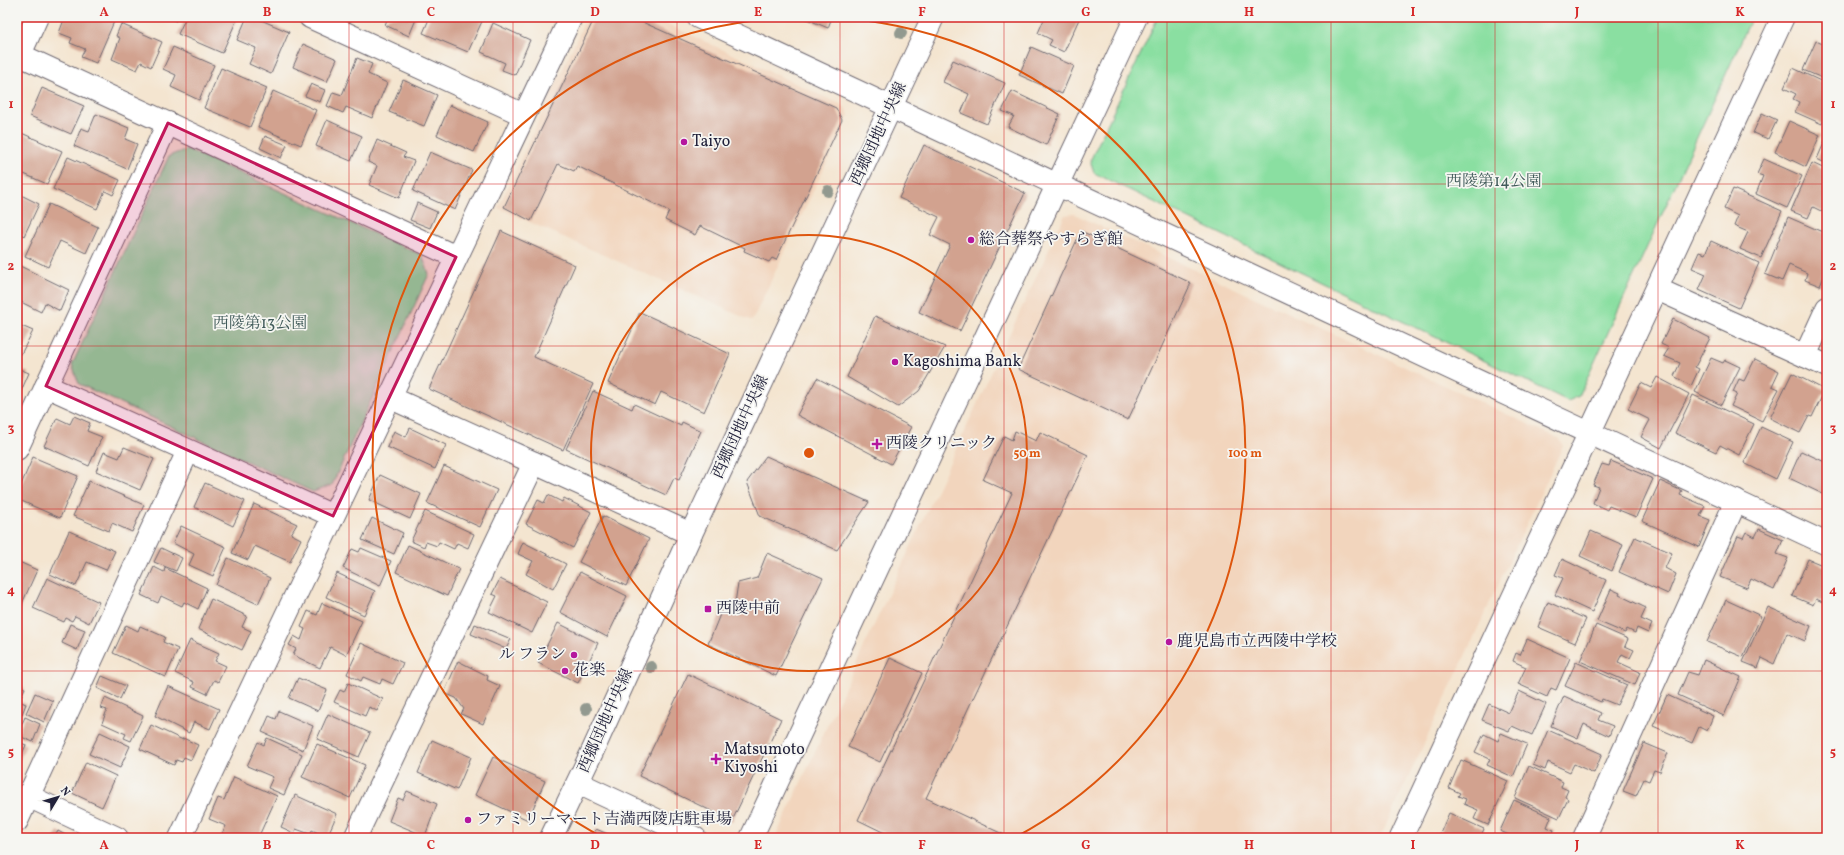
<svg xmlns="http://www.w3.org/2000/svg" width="1844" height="855" viewBox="0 0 1844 855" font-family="Vollkorn,'Noto Serif JP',serif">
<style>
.built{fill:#f2d5bd}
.green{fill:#8adfa1;stroke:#56806e}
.building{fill:#d2a28f}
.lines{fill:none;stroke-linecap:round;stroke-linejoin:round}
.minor-casing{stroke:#6c666f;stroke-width:24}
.minor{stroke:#fff;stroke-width:22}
.tree{fill:#92998f}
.marked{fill:#c2185b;fill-opacity:0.2;stroke:#c2185b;stroke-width:3;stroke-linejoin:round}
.grid{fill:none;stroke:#d62828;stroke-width:1;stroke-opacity:0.55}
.ring{fill:none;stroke:#de560e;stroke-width:2}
.poi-dot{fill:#b5179e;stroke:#f6f6f2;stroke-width:1.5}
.labels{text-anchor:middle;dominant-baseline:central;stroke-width:3.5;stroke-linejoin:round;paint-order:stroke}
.street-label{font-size:16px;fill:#22223b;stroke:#f6f6f2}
.poi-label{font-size:16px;fill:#22223b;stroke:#f6f6f2;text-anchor:start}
.park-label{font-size:16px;fill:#415b5a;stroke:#f6f6f2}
.centre{fill:#de560e;stroke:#f6f6f2;stroke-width:2}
.ring-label{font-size:12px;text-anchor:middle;font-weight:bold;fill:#de560e;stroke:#f6f6f2;stroke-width:3.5;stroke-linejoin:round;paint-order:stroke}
.neatline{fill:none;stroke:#d62828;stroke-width:1.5}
.grid-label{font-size:13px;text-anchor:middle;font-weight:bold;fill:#d62828}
</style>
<rect width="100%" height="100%" fill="#f6f6f2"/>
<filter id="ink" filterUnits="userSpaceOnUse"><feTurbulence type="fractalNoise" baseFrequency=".025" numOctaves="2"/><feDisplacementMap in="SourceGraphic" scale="8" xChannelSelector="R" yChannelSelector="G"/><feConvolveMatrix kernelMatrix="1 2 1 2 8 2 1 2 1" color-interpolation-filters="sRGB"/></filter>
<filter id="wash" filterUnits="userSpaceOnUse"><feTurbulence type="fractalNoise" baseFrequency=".012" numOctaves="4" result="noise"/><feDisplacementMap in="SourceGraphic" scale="16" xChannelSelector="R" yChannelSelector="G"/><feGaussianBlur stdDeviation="0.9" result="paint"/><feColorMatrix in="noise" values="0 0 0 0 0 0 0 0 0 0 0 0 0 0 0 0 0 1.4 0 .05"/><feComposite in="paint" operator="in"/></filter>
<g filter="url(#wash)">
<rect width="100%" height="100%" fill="#f4e5d0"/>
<g class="built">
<path d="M 587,17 L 652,17 L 844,106 L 849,115 L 752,321 L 498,208 Z"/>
<path d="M 1074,214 L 1558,438 L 1563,446 L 1380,838 L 775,838 L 1065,215 Z"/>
</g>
<g class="green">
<path d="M 1158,17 L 1752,17 L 1579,396 L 1568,401 L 1094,173 L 1090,161 Z"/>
<path d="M 187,149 L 422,255 L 429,274 L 332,485 L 313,492 L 79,384 L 72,365 L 169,156 Z"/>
</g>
<g id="blocks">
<g class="building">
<path d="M 65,17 L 116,17 L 96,63 L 81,57 L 85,49 L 70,43 L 72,38 L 59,33 Z"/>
<path d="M 166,17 L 178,17 L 176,21 Z"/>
<path d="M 186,17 L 238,17 L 222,53 L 178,34 Z"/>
<path d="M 247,17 L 254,17 L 289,32 L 271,74 L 249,64 L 256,48 L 237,40 Z"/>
<path d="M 388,17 L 417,17 L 409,36 L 385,25 Z"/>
<path d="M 430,17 L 484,17 L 468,52 L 423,33 Z"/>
<path d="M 535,17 L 545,17 L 543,21 Z"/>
<path d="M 595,17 L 631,17 L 836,108 L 842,120 L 776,260 L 772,258 L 769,262 L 744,251 L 745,248 L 700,226 L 695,235 L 665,220 L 669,211 L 577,166 L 574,171 L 558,164 L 531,221 L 504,207 Z"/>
<path d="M 802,17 L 832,17 L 828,28 Z"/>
<path d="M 1045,17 L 1080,17 L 1064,52 L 1049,45 L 1052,40 L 1038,33 Z"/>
<path d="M 493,23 L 530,40 L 515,75 L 502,70 L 505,63 L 481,52 Z"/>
<path d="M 121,24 L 162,42 L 151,67 L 141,62 L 137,70 L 112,59 L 120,38 L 116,36 Z"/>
<path d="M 1816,41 L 1827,46 L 1827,80 L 1803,70 Z"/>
<path d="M 303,44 L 337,59 L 327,82 L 293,67 Z"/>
<path d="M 173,47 L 214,65 L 199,100 L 171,87 L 176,75 L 163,69 Z"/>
<path d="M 1031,47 L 1074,66 L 1062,94 L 1019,75 Z"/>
<path d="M 357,58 L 372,64 L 368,74 L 387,83 L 372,118 L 346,107 L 343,113 L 327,106 L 333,92 L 342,95 Z"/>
<path d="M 953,60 L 1005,83 L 987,124 L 961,113 L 969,94 L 943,82 Z"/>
<path d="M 221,68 L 267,88 L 250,127 L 204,108 Z"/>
<path d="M 1793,68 L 1827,84 L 1827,114 L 1822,124 L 1795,112 L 1799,102 L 1793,99 L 1796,94 L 1784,88 Z"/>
<path d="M 403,80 L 437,95 L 424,126 L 389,112 Z"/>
<path d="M 311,84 L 325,90 L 320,102 L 305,96 Z"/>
<path d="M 42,88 L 84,106 L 71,134 L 30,116 Z"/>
<path d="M 273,91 L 316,110 L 301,145 L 258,127 Z"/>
<path d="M 1012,91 L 1060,114 L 1046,145 L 1008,127 L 1014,116 L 1002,111 Z"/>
<path d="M 450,105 L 488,122 L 474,152 L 437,135 Z"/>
<path d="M 1762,113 L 1777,120 L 1768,139 L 1753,133 Z"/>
<path d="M 96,114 L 129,128 L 125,139 L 137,144 L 127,169 L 74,146 L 81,128 L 89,131 Z"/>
<path d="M 327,120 L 362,136 L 351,161 L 316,146 Z"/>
<path d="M 1789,121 L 1820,135 L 1806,167 L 1775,152 Z"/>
<path d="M 17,131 L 62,151 L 47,184 L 17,171 L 20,161 L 17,160 Z"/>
<path d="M 265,136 L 287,145 L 281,158 L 260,148 Z"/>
<path d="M 1827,136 L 1827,164 L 1817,159 Z"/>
<path d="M 377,140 L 406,153 L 403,157 L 414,161 L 399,198 L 369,185 L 377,166 L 368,162 Z"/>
<path d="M 924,145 L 1025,193 L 960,331 L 919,312 L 950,245 L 930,235 L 939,217 L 899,198 Z"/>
<path d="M 430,152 L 472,170 L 455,210 L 413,191 Z"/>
<path d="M 68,157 L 120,180 L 113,195 L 105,191 L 97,209 L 53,189 Z"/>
<path d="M 1764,159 L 1802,176 L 1787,208 L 1756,194 L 1763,176 L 1757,174 Z"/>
<path d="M 1812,163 L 1827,170 L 1827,214 L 1813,207 L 1808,218 L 1791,211 Z"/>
<path d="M 1733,189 L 1782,211 L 1761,258 L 1740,249 L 1748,232 L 1734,226 L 1738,216 L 1724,209 Z"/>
<path d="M 17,193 L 39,204 L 24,236 L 21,234 L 17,242 Z"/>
<path d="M 417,203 L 437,212 L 430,228 L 410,220 Z"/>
<path d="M 49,204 L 98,227 L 86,253 L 60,241 L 48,267 L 25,256 Z"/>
<path d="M 1788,217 L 1827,234 L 1827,269 L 1820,286 L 1805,280 L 1807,273 L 1789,265 L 1782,281 L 1765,274 Z"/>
<path d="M 501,231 L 575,265 L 534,357 L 593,384 L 563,450 L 429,389 Z"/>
<path d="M 1081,231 L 1191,283 L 1128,420 L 1018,369 Z"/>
<path d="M 1711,241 L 1759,263 L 1739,308 L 1699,290 L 1706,274 L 1692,268 L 1699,252 L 1705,254 Z"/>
<path d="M 20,266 L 69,290 L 60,311 L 45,303 L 41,312 L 17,300 L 17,273 Z"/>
<path d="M 640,312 L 730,354 L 704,412 L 661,392 L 655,405 L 608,383 Z"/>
<path d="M 875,316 L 945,347 L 919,391 L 898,407 L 847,377 Z"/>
<path d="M 1673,319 L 1710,338 L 1695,367 L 1699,369 L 1691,386 L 1674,376 L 1680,363 L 1664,356 L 1669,348 L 1661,344 Z"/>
<path d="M 17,324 L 33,331 L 21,354 L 17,352 Z"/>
<path d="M 1711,358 L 1723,363 L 1725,360 L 1740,367 L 1721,405 L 1695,392 Z"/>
<path d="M 1755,359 L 1779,371 L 1772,386 L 1779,389 L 1762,421 L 1731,406 L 1737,394 L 1733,392 L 1739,379 L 1744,381 Z"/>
<path d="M 17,368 L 29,373 L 18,398 L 17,398 Z"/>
<path d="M 1792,373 L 1825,390 L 1812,417 L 1809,416 L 1800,433 L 1770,418 Z"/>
<path d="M 1657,377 L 1689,394 L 1661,448 L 1641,437 L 1650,420 L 1628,409 L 1641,383 L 1651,388 Z"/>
<path d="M 817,378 L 911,427 L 891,464 L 797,415 Z"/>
<path d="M 593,391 L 632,409 L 634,404 L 681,426 L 682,422 L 701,431 L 679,480 L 674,478 L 666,495 L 566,449 Z"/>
<path d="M 1693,395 L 1754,424 L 1739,455 L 1720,445 L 1716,452 L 1675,433 Z"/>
<path d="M 74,416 L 90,423 L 87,431 L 102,437 L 89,466 L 44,446 L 57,418 L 70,424 Z"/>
<path d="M 1761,427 L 1793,442 L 1776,479 L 1744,463 Z"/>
<path d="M 410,428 L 446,445 L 435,469 L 387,447 L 394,431 L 406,437 Z"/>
<path d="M 1015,431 L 1036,441 L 1040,432 L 1088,455 L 926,798 L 1011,838 L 895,838 L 858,820 L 1012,493 L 983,480 L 1004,436 L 1012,440 Z"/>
<path d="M 124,447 L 154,459 L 140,490 L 96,471 L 104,452 L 119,458 Z"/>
<path d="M 1801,451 L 1827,463 L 1827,496 L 1789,478 Z"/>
<path d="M 766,456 L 869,502 L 837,550 L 760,516 L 747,482 Z"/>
<path d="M 33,457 L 78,476 L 60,518 L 17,499 L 17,494 Z"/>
<path d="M 1611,461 L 1653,479 L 1636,517 L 1609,506 L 1607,510 L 1593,503 L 1599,487 L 1593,485 L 1602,464 L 1609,466 Z"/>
<path d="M 444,466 L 497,490 L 480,527 L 427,503 Z"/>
<path d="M 380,475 L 421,494 L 410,519 L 369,500 Z"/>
<path d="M 89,481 L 144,505 L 132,532 L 112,523 L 109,531 L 73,516 Z"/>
<path d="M 1660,481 L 1682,491 L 1680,495 L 1705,506 L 1700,516 L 1710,520 L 1699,547 L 1642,521 Z"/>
<path d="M 205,483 L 245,501 L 233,526 L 194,507 Z"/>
<path d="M 548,495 L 562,502 L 564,498 L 591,512 L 573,548 L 526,524 L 538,500 L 544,503 Z"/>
<path d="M 254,504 L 297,524 L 291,534 L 301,539 L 290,562 L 255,546 L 248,560 L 232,553 Z"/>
<path d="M 425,511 L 474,534 L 468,548 L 457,543 L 454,549 L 439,542 L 437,546 L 426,542 L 424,547 L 411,541 Z"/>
<path d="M 603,516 L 649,539 L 626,586 L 579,562 Z"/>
<path d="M 372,518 L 403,533 L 394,554 L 362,540 Z"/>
<path d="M 181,526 L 226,547 L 213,576 L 189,565 L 194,554 L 173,543 Z"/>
<path d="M 1759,529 L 1783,540 L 1777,554 L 1788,558 L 1774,590 L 1751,579 L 1747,588 L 1720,577 L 1738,536 L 1743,538 L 1746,532 L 1755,537 Z"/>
<path d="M 69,531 L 115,551 L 106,570 L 87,562 L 76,586 L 50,574 Z"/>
<path d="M 1591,531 L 1623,545 L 1612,571 L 1580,556 Z"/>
<path d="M 1635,537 L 1672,553 L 1665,568 L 1676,574 L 1668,594 L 1619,572 Z"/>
<path d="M 523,542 L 566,564 L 553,589 L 526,574 L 533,561 L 518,554 Z"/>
<path d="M 408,545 L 459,569 L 447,596 L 396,572 Z"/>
<path d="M 161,548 L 182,558 L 176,571 L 154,562 Z"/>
<path d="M 361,548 L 391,561 L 380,586 L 343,568 L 352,549 L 359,552 Z"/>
<path d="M 767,553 L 823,578 L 776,676 L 708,644 L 725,602 L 734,610 L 738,583 L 757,578 Z"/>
<path d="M 228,558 L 270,578 L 258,604 L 216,585 Z"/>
<path d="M 1562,559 L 1606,580 L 1592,612 L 1555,595 L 1563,578 L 1555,575 Z"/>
<path d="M 1808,559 L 1827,567 L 1827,604 L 1816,599 L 1813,605 L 1792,596 Z"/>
<path d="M 17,561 L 37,570 L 17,615 Z"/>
<path d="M 154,567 L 164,572 L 165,568 L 207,588 L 198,609 L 184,602 L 182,606 L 161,596 L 158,603 L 141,595 Z"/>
<path d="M 580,572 L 627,596 L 607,637 L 560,612 Z"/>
<path d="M 337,573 L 375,591 L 364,615 L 326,597 Z"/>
<path d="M 47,578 L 99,602 L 89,623 L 75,616 L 72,621 L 66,618 L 64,622 L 33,608 Z"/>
<path d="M 500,579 L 547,602 L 532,633 L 489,612 L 497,596 L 492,594 Z"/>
<path d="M 1611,589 L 1620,593 L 1619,595 L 1646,608 L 1641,619 L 1652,624 L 1648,633 L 1637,628 L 1635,633 L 1627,629 L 1625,633 L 1597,621 Z"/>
<path d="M 211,599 L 247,616 L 242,627 L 251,631 L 242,650 L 198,629 Z"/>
<path d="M 1726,600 L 1761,616 L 1743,657 L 1707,642 Z"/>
<path d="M 1548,602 L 1586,619 L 1575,643 L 1538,627 Z"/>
<path d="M 322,603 L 362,621 L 346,655 L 330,647 L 320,668 L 293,655 L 296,649 L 289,645 L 294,636 L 301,640 L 305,629 L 301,627 L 308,611 L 317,615 Z"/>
<path d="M 1768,607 L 1811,626 L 1805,641 L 1787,633 L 1774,664 L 1762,658 L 1758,668 L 1743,662 Z"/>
<path d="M 558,623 L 598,643 L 578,683 L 538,663 Z"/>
<path d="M 70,624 L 85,630 L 77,650 L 62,643 Z"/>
<path d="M 475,624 L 511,639 L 506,649 L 471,634 Z"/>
<path d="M 126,625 L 138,631 L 140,626 L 165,637 L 163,642 L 178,649 L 166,677 L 113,653 Z"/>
<path d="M 1596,625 L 1628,639 L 1625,646 L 1634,650 L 1630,658 L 1622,654 L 1618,662 L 1640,672 L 1635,685 L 1580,661 Z"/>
<path d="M 1527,639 L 1570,658 L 1556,690 L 1551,688 L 1547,697 L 1518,684 L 1526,667 L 1513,661 L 1516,653 L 1520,655 Z"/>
<path d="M 190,640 L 219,653 L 215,661 L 226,666 L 218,682 L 214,680 L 207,694 L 192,687 L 194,682 L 175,673 Z"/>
<path d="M 361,643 L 403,663 L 393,684 L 382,679 L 380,684 L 363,677 L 361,681 L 347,674 Z"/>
<path d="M 890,658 L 922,673 L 880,762 L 848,747 Z"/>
<path d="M 1704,660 L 1741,677 L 1724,716 L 1678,695 L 1688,672 L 1698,675 Z"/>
<path d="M 458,661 L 488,676 L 487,680 L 500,686 L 483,724 L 461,714 L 464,709 L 456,698 L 444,693 Z"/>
<path d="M 1576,662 L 1627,685 L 1617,705 L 1602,699 L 1601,702 L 1565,686 Z"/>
<path d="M 688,674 L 781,719 L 732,821 L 639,776 Z"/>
<path d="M 102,676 L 126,686 L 120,699 L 97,688 Z"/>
<path d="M 298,678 L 327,690 L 318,711 L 289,698 Z"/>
<path d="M 348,683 L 383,699 L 377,711 L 369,707 L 365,716 L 334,702 L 340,690 L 344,692 Z"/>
<path d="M 17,684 L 25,688 L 19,701 L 26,704 L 22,714 L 17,712 Z"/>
<path d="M 168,686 L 219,709 L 210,729 L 194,722 L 189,733 L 155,716 Z"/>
<path d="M 1519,691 L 1546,704 L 1532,735 L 1512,726 L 1509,731 L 1482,720 L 1489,704 L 1509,713 Z"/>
<path d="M 35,693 L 53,701 L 44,722 L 26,713 Z"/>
<path d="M 1667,695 L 1713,716 L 1707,731 L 1699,727 L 1692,743 L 1653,726 Z"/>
<path d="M 1564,696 L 1601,713 L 1598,720 L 1613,726 L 1609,736 L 1584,724 L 1578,738 L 1551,726 Z"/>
<path d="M 105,698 L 143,716 L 131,741 L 124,738 L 126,734 L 102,723 L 107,710 L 101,708 Z"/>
<path d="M 279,711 L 313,726 L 303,750 L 262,732 L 269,716 L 276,719 Z"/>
<path d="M 328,714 L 370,733 L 359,757 L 317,739 Z"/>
<path d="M 25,717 L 40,724 L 33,742 L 17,735 Z"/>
<path d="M 151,725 L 183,740 L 183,738 L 198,745 L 191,760 L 184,757 L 182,762 L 176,760 L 174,765 L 140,749 Z"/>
<path d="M 1548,730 L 1602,754 L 1594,773 L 1574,764 L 1570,772 L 1548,762 L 1545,770 L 1533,765 Z"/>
<path d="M 100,732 L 130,746 L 120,768 L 89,754 Z"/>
<path d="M 1501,733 L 1527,744 L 1513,777 L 1487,765 L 1490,759 L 1475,752 L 1484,734 L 1498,741 Z"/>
<path d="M 267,738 L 302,754 L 284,795 L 268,788 L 273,777 L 247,766 L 258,742 L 264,745 Z"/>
<path d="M 432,740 L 471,757 L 457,790 L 418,773 Z"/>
<path d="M 17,741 L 26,745 L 17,766 Z"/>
<path d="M 1644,743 L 1668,753 L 1660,772 L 1654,770 L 1649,781 L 1644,779 L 1636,796 L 1623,791 Z"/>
<path d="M 317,744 L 365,765 L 350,798 L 302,777 Z"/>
<path d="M 493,757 L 545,781 L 528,820 L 475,795 Z"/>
<path d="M 1461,760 L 1508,781 L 1488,825 L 1474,819 L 1478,810 L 1464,804 L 1466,799 L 1458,796 L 1460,793 L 1449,788 Z"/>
<path d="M 86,762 L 116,776 L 102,807 L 72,793 Z"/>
<path d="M 1529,766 L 1563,782 L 1561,787 L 1568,790 L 1565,797 L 1568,799 L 1559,818 L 1515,798 Z"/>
<path d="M 234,777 L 277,796 L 258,838 L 220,838 L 226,826 L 209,819 L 218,798 L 224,800 Z"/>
<path d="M 407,791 L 437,804 L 425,836 L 389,821 L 398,798 L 403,800 Z"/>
<path d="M 295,795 L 337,814 L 327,837 L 312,830 L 310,834 L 296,829 L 294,833 L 281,827 Z"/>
<path d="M 1514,800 L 1551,817 L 1547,827 L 1554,830 L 1551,838 L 1516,838 L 1500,831 Z"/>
<path d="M 1449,813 L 1484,829 L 1480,838 L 1438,838 Z"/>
<path d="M 596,829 L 617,838 L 592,838 Z"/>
<path d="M 58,831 L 71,838 L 54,838 Z"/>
</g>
</g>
</g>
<g filter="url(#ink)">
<use href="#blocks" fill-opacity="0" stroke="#6c666f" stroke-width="1"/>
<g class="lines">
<defs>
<g id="minor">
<path d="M 310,17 L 524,115"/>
<path d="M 698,17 L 1827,544"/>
<path d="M 20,55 L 456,257"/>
<path d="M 17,61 L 37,17"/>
<path d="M 1657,289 L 1827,366"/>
<path d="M 1805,356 L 1827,308"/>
<path d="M 46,386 L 333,516"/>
<path d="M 389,397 L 691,534"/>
<path d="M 17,449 L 168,123"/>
<path d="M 578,783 L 695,838"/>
<path d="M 28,796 L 117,838"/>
<path d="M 17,821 L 188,451"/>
<path d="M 180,838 L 571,17"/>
<path d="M 355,838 L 534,463"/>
<path d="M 551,838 L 593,750 L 691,534 L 933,17"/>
<path d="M 751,838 L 1136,17"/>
<path d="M 1401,838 L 1783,17"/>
<path d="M 1584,838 L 1736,501"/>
</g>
</defs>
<use href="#minor" class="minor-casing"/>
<use href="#minor" class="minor"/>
</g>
<g class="tree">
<circle cx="901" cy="33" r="6"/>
<circle cx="828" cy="191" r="6"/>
<circle cx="651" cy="667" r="6"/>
<circle cx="586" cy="709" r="6"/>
</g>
</g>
<path class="marked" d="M 168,123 L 456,257 L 333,516 L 46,386 Z"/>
<path class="grid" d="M 186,17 L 186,838M 349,17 L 349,838M 513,17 L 513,838M 677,17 L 677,838M 840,17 L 840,838M 1004,17 L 1004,838M 1167,17 L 1167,838M 1331,17 L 1331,838M 1495,17 L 1495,838M 1658,17 L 1658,838M 17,184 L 1827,184M 17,346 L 1827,346M 17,509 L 1827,509M 17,671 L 1827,671"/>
<g class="ring">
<circle cx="809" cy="453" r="218"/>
<path d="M604 838A436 436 0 0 1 805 17M813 17A436 436 0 0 1 1014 838"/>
</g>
<g class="poi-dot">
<circle cx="684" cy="142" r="4"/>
<circle cx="971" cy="240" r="4"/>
<circle cx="895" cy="362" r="4"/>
<path d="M875 438h4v4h4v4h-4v4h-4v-4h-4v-4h4z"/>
<rect x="704" y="605" width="8" height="8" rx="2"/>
<circle cx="1169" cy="642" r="4"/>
<circle cx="574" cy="655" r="4"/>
<circle cx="565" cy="671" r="4"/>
<path d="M714 753h4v4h4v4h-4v4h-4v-4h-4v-4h4z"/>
<circle cx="468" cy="820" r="4"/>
</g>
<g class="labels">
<g class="street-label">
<text transform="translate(879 134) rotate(-65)">西郷団地中央線</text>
<text transform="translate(741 427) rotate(-65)">西郷団地中央線</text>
<text transform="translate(606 721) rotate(-66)">西郷団地中央線</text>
</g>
<g class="poi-label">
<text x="692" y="142">Taiyo</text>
<text x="979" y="240">総合葬祭やすらぎ館</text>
<text x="903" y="362">Kagoshima Bank</text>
<text x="886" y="444">西陵クリニック</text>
<text x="716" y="609">西陵中前</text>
<text x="1177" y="642">鹿児島市立西陵中学校</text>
<text x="566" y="655" text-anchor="end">ル フラン</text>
<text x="573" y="671">花楽</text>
<text x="724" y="750">Matsumoto<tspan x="724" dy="18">Kiyoshi</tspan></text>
<text x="476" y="820">ファミリーマート吉満西陵店駐車場</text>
</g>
<g class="park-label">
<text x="1494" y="182">西陵第14公園</text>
<text x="260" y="324">西陵第13公園</text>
</g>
</g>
<circle cx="809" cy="453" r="6" class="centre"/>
<g class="ring-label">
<text x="1027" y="457">50 m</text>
<text x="1245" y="457">100 m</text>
</g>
<rect width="1844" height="855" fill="none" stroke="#f6f6f2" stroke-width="44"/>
<g transform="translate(58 797) rotate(52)" stroke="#f6f6f2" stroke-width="3" paint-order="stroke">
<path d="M0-3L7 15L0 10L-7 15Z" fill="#22223b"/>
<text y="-6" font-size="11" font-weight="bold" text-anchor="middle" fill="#22223b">N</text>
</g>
<rect x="22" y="22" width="1800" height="811" class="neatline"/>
<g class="grid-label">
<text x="104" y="16">A</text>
<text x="267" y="16">B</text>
<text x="431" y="16">C</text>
<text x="595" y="16">D</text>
<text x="758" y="16">E</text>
<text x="922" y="16">F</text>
<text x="1086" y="16">G</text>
<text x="1249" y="16">H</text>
<text x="1413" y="16">I</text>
<text x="1577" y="16">J</text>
<text x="1740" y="16">K</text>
<text x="11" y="108">1</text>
<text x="1833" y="108">1</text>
<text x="11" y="270">2</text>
<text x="1833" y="270">2</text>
<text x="11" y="432">3</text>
<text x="1833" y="432">3</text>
<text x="11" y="594">4</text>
<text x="1833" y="594">4</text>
<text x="11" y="756">5</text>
<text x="1833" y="756">5</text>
<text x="104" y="849">A</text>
<text x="267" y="849">B</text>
<text x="431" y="849">C</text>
<text x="595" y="849">D</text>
<text x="758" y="849">E</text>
<text x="922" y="849">F</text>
<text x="1086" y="849">G</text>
<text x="1249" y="849">H</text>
<text x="1413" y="849">I</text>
<text x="1577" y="849">J</text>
<text x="1740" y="849">K</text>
</g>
</svg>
